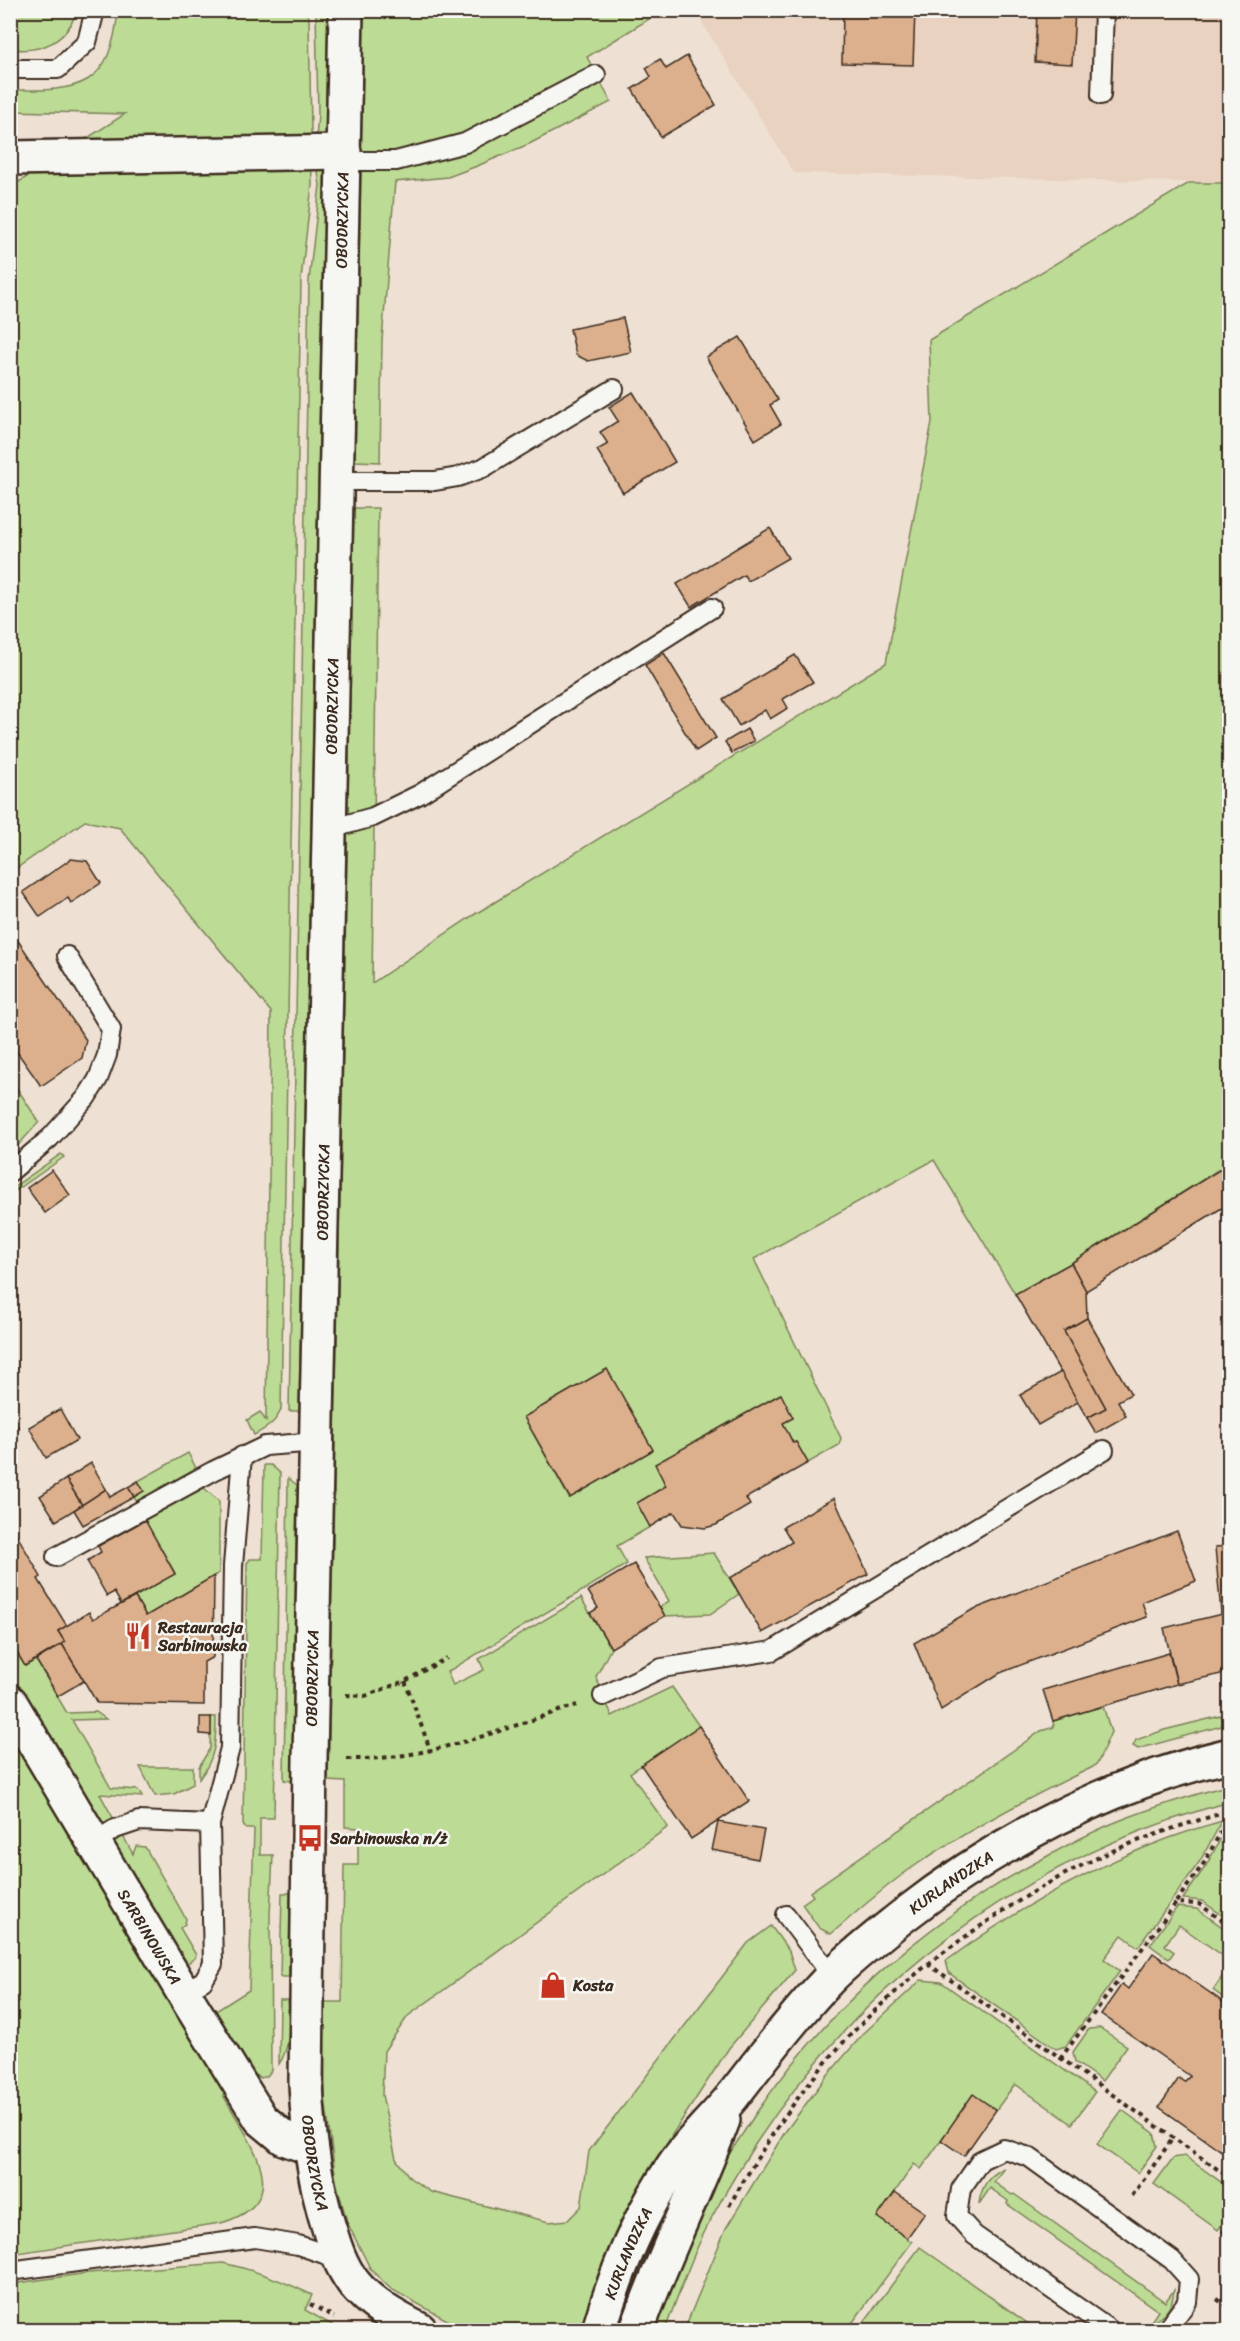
<svg xmlns="http://www.w3.org/2000/svg" width="1240" height="2341" viewBox="0 0 1240 2341" font-family="Sriracha,sans-serif">
<style>
.built{fill:#e9d2bf}
.green{fill:#bcdb94;stroke:#7c8259;stroke-width:1.5;fill-rule:evenodd}
.building{fill:#dcb08d;stroke:#3b2a1e;stroke-width:1.5}
.lines{fill:none;stroke-linecap:round;stroke-linejoin:round}
.service-casing{stroke:#3b2a1e;stroke-width:22}
.minor-casing{stroke:#3b2a1e;stroke-width:38}
.path{stroke:#3b2a1e;stroke-width:4;stroke-dasharray:4.5 4.5;stroke-linecap:butt}
.service{stroke:#f6f6f2;stroke-width:18}
.minor{stroke:#f6f6f2;stroke-width:33}
.labels{text-anchor:middle;dominant-baseline:central;stroke-width:5;stroke-linejoin:round;paint-order:stroke}
.street-label{font-size:16px;fill:#3b2a1e;stroke:#f6f6f2}
.poi-label{font-size:16px;font-weight:bold;fill:#3b2a1e;stroke:#f6f6f2;text-anchor:start}
</style>
<rect width="100%" height="100%" fill="#eee1d4"/>
<filter id="ink" filterUnits="userSpaceOnUse"><feTurbulence type="fractalNoise" baseFrequency=".0167" numOctaves="2"/><feDisplacementMap in="SourceGraphic" scale="12" xChannelSelector="R" yChannelSelector="G"/><feConvolveMatrix kernelMatrix="1 2 1 2 8 2 1 2 1" color-interpolation-filters="sRGB"/></filter>
<g filter="url(#ink)">
<path class="built" d="M 695,11 L 1229,11 L 1229,183 L 794,173 Z"/>
<g class="green">
<path d="M 328,10 L 299,1411 L 289,1411 L 309,280 L 320,185 L 315,153 L 318,114 L 316,11 Z"/>
<path d="M 10,11 L 11,10 L 76,11 C 68,42 40,53 11,49 Z"/>
<path d="M 118,11 L 307,11 L 309,18 L 312,185 L 301,279 L 281,1410 C 275,1423 267,1428 254,1435 L 247,1420 L 260,1412 L 266,1421 L 271,1012 L 120,828 L 85,821 L 11,872 L 11,187 L 125,114 L 11,111 L 11,90 C 80,91 110,88 118,11 Z"/>
<path d="M 364,11 L 649,11 L 649,19 L 587,57 L 611,102 L 529,144 L 477,166 L 448,177 L 395,182 L 382,340 L 380,462 L 355,461 Z"/>
<path d="M 1189,183 L 1229,183 L 1229,1163 L 1071,1263 L 1015,1294 L 934,1160 L 754,1259 L 841,1438 L 839,1445 L 808,1463 L 796,1442 L 793,1443 L 783,1423 L 793,1418 L 780,1394 L 656,1464 L 666,1486 L 637,1503 L 650,1527 L 617,1546 L 627,1564 L 447,1672 L 453,1685 L 484,1670 L 479,1659 L 581,1598 L 611,1648 L 596,1677 L 612,1716 L 672,1687 L 699,1726 L 630,1773 L 668,1827 L 408,2016 L 384,2051 L 382,2095 L 396,2159 L 410,2178 L 431,2192 L 549,2222 L 568,2220 L 581,2207 L 589,2151 L 748,1943 L 771,1926 L 789,1951 L 795,1970 L 729,2048 L 672,2135 L 647,2181 L 583,2330 L 465,2330 L 391,2289 L 371,2270 L 347,2222 L 336,2181 L 325,2099 L 324,2002 L 342,2002 L 344,1865 L 358,1865 L 358,1828 L 345,1827 L 345,1782 L 328,1781 L 354,508 L 378,508 L 372,983 L 472,916 L 886,663 L 932,422 L 929,340 ZM 607,1369 L 653,1450 L 569,1498 L 524,1417 Z"/>
<path d="M 11,1079 L 39,1122 L 11,1153 L 10,1153 Z"/>
<path d="M 61,1154 L 64,1157 L 11,1194 L 11,1189 Z"/>
<path d="M 188,1453 L 196,1468 L 136,1502 L 134,1497 L 138,1481 Z"/>
<path d="M 264,1465 L 271,1465 L 280,1473 L 274,1818 L 260,1818 L 260,1855 L 273,1855 L 270,1915 L 271,2071 L 267,2076 L 261,2078 L 255,2075 L 223,2095 C 248,2140 299,2201 221,2223 L 11,2254 L 10,1641 L 25,1666 L 36,1660 L 67,1713 L 96,1712 L 106,1719 L 72,1720 L 111,1788 L 138,1790 L 142,1797 L 100,1794 L 133,1854 L 136,1846 L 145,1847 L 186,1919 L 185,1924 L 180,1928 L 196,1955 L 195,1958 L 185,1965 L 216,2011 L 249,1990 L 254,1829 L 246,1829 L 243,1825 L 247,1563 L 250,1559 L 262,1559 Z"/>
<path d="M 288,1478 L 297,1485 L 292,1781 L 284,1780 Z"/>
<path d="M 204,1488 L 219,1501 L 219,1573 L 146,1616 L 135,1597 L 175,1573 L 145,1520 Z"/>
<path d="M 714,1553 L 739,1594 L 710,1614 L 665,1616 L 660,1607 L 669,1601 L 644,1558 Z"/>
<path d="M 1103,1706 L 1111,1732 L 1098,1762 L 1093,1767 C 1032,1796 972,1827 916,1865 C 886,1885 859,1910 831,1934 L 819,1928 L 802,1904 L 813,1896 L 810,1892 L 1041,1731 L 1054,1727 L 1053,1721 Z"/>
<path d="M 1229,1714 L 1229,1724 L 1138,1749 L 1133,1746 L 1136,1740 L 1164,1730 Z"/>
<path d="M 211,1717 L 216,1717 C 216,1742 215,1759 199,1779 L 199,1767 L 210,1748 Z"/>
<path d="M 140,1767 L 193,1767 L 193,1784 L 174,1794 L 155,1796 Z"/>
<path d="M 1229,1785 L 1229,1802 C 1000,1864 824,2008 712,2217 C 693,2253 679,2293 665,2330 L 649,2330 C 665,2291 678,2251 696,2212 C 709,2184 728,2156 745,2130 C 819,2015 923,1922 1044,1858 C 1069,1844 1095,1830 1121,1820 C 1157,1806 1193,1795 1229,1785 Z"/>
<path d="M 1222,1821 L 1200,1861 L 1138,1947 L 1122,1935 L 1104,1959 L 1120,1971 L 1066,2046 L 1056,2049 L 949,1973 L 946,1961 C 1029,1900 1122,1849 1222,1821 Z"/>
<path d="M 1229,1823 L 1229,1920 L 1202,1901 L 1183,1899 L 1207,1864 Z"/>
<path d="M 282,1893 L 290,1893 L 289,1977 L 280,1977 Z"/>
<path d="M 1177,1907 L 1197,1909 L 1229,1932 L 1229,1960 L 1179,1925 L 1165,1945 L 1174,1952 L 1169,1959 L 1150,1945 Z"/>
<path d="M 1229,1967 L 1229,2002 L 1213,1990 Z"/>
<path d="M 921,1980 L 941,1982 L 1095,2092 L 1072,2124 L 1015,2084 L 996,2110 L 973,2095 L 921,2169 L 914,2164 L 878,2217 L 912,2242 L 847,2330 L 684,2330 L 726,2228 L 785,2132 L 826,2077 L 864,2033 Z"/>
<path d="M 280,2000 L 288,2000 C 288,2022 292,2046 279,2064 Z"/>
<path d="M 1100,2028 L 1127,2046 L 1102,2081 L 1075,2062 L 1073,2052 L 1089,2029 Z"/>
<path d="M 1122,2110 L 1154,2133 L 1157,2146 L 1138,2173 L 1097,2144 Z"/>
<path d="M 1185,2156 L 1229,2188 L 1229,2214 L 1218,2230 L 1154,2184 L 1173,2158 Z"/>
<path d="M 1004,2168 L 994,2182 L 1012,2195 L 1014,2194 L 1165,2302 L 1174,2290 C 1173,2305 1165,2317 1150,2323 L 1158,2311 L 1007,2204 L 1008,2201 L 990,2188 L 979,2204 C 981,2187 988,2176 1004,2168 Z"/>
<path d="M 920,2247 L 1037,2330 L 858,2330 Z"/>
<path d="M 223,2263 C 255,2270 282,2280 312,2295 L 305,2310 L 341,2330 L 11,2330 L 11,2284 L 88,2273 Z"/>
</g>
<g class="building">
<path d="M 843,10 L 915,10 L 913,65 L 842,63 Z"/>
<path d="M 1037,10 L 1075,10 L 1072,64 L 1035,62 Z"/>
<path d="M 687,56 L 716,105 L 661,137 L 632,89 L 651,77 L 646,68 L 660,59 L 666,69 Z"/>
<path d="M 623,318 L 631,352 L 588,361 L 576,355 L 570,329 Z"/>
<path d="M 740,337 L 778,400 L 770,405 L 781,424 L 755,440 L 706,357 Z"/>
<path d="M 633,392 L 675,462 L 623,493 L 597,450 L 608,444 L 600,432 L 618,421 L 609,407 Z"/>
<path d="M 770,528 L 788,558 L 748,581 L 744,575 L 691,607 L 677,584 Z"/>
<path d="M 664,653 L 716,738 L 696,751 L 645,665 Z"/>
<path d="M 795,655 L 813,682 L 783,699 L 788,708 L 770,719 L 765,710 L 739,726 L 723,699 Z"/>
<path d="M 747,729 L 754,741 L 732,753 L 725,742 Z"/>
<path d="M 71,859 L 87,861 L 101,883 L 71,903 L 68,898 L 40,917 L 23,892 Z"/>
<path d="M 10,929 L 86,1040 L 82,1058 L 41,1086 L 10,1042 Z"/>
<path d="M 1230,1163 L 1230,1203 L 1086,1291 L 1071,1263 Z"/>
<path d="M 52,1170 L 70,1195 L 45,1213 L 27,1188 Z"/>
<path d="M 1071,1263 L 1086,1291 L 1087,1318 L 1064,1331 L 1106,1408 L 1087,1418 L 1015,1294 Z"/>
<path d="M 1087,1318 L 1131,1394 L 1118,1401 L 1126,1416 L 1096,1433 L 1087,1418 L 1106,1408 L 1064,1331 Z"/>
<path d="M 607,1369 L 653,1450 L 570,1498 L 524,1417 Z"/>
<path d="M 1061,1372 L 1078,1402 L 1038,1425 L 1020,1395 Z"/>
<path d="M 781,1394 L 793,1418 L 783,1423 L 793,1443 L 796,1442 L 808,1463 L 746,1498 L 750,1505 L 716,1525 L 705,1528 L 682,1525 L 674,1512 L 650,1527 L 637,1503 L 666,1486 L 655,1464 Z"/>
<path d="M 60,1409 L 77,1440 L 46,1458 L 29,1427 Z"/>
<path d="M 10,1416 L 19,1428 L 10,1434 Z"/>
<path d="M 91,1463 L 106,1489 L 82,1505 L 66,1479 Z"/>
<path d="M 66,1479 L 82,1505 L 56,1521 L 40,1496 Z"/>
<path d="M 138,1481 L 144,1491 L 134,1497 L 128,1487 Z"/>
<path d="M 128,1487 L 134,1497 L 83,1525 L 74,1510 L 106,1489 L 110,1497 Z"/>
<path d="M 834,1498 L 868,1574 L 762,1633 L 730,1578 L 792,1542 L 783,1527 Z"/>
<path d="M 145,1520 L 175,1574 L 121,1604 L 114,1592 L 107,1596 L 87,1561 L 101,1552 L 98,1546 Z"/>
<path d="M 10,1523 L 41,1577 L 38,1579 L 67,1626 L 58,1631 L 65,1642 L 25,1666 L 10,1641 Z"/>
<path d="M 1177,1531 L 1196,1581 L 1142,1602 L 1147,1617 L 1000,1673 L 941,1710 L 914,1643 L 972,1610 Z"/>
<path d="M 1230,1546 L 1230,1612 L 1221,1613 L 1215,1547 Z"/>
<path d="M 634,1564 L 665,1616 L 611,1648 L 590,1613 L 598,1608 L 588,1591 Z"/>
<path d="M 214,1576 L 213,1657 L 204,1662 L 204,1705 L 97,1703 L 62,1644 L 65,1642 L 58,1631 L 89,1612 L 93,1619 L 135,1597 L 146,1616 Z"/>
<path d="M 1230,1612 L 1230,1672 L 1177,1684 L 1164,1628 Z"/>
<path d="M 62,1644 L 84,1681 L 58,1696 L 36,1660 Z"/>
<path d="M 1169,1653 L 1177,1684 L 1053,1721 L 1043,1690 Z"/>
<path d="M 200,1717 L 211,1717 L 211,1735 L 200,1734 Z"/>
<path d="M 699,1726 L 749,1801 L 691,1839 L 641,1765 Z"/>
<path d="M 718,1822 L 764,1830 L 758,1859 L 712,1850 Z"/>
<path d="M 1153,1953 L 1230,2007 L 1230,2157 L 1159,2107 L 1179,2078 L 1184,2082 L 1190,2076 L 1101,2014 L 1122,1984 L 1128,1989 Z"/>
<path d="M 973,2094 L 996,2110 L 964,2156 L 941,2140 Z"/>
<path d="M 895,2192 L 925,2213 L 907,2238 L 877,2217 Z"/>
</g>
<g class="lines">
<defs>
<g id="service">
<path d="M 10,69 L 58,69 L 87,42 L 95,10"/>
<path d="M 1101,95 L 1104,10"/>
<path d="M 344,161 L 396,161 L 465,143 L 596,75"/>
<path d="M 336,481 L 435,481 L 458,477 L 483,468 L 614,389"/>
<path d="M 330,829 L 373,817 L 420,794 L 712,608"/>
<path d="M 10,1172 L 50,1138 L 86,1098 L 98,1079 L 107,1055 L 111,1029 L 67,956"/>
<path d="M 56,1557 L 213,1471 L 265,1446 L 318,1442"/>
<path d="M 603,1696 L 662,1668 L 772,1651 L 1104,1450"/>
<path d="M 210,1824 L 230,1748 L 233,1566 L 242,1456"/>
<path d="M 94,1842 L 115,1829 L 139,1821 L 210,1824 L 213,1964 L 203,1981 L 183,1992"/>
<path d="M 786,1915 L 832,1976"/>
<path d="M 10,2271 L 255,2238 L 298,2245 L 339,2259"/>
<path d="M 1110,2330 L 974,2235 L 957,2216 L 961,2189 L 981,2160 L 1004,2149 L 1029,2157 L 1172,2260 L 1189,2279 L 1187,2302 L 1166,2330"/>
</g>
<g id="minor">
<path id="s1" d="M 346,10 L 310,1758 L 306,2083 C 308,2133 314,2181 329,2228 C 335,2248 341,2266 353,2282 C 370,2304 396,2318 420,2330"/>
<path d="M 10,158 L 344,152"/>
<path id="s2" d="M 10,1702 L 183,1992 L 261,2119 L 284,2138 L 311,2148"/>
<path id="s3" d="M 599,2330 C 616,2272 639,2216 673,2166 C 690,2141 713,2120 732,2097 C 764,2056 794,2016 830,1978 C 852,1956 878,1936 903,1916 C 999,1841 1110,1783 1230,1755"/>
<path d="M 637,2330 C 662,2259 696,2191 723,2120"/>
</g>
</defs>
<use href="#service" class="service-casing"/>
<use href="#minor" class="minor-casing"/>
<g class="path">
<path d="M 405,1681 L 431,1752"/>
<path d="M 346,1695 L 365,1696 L 405,1681 L 447,1658"/>
<path d="M 347,1759 C 427,1761 502,1729 577,1705"/>
<path d="M 1176,1902 L 1204,1863 L 1230,1815"/>
<path d="M 928,1964 C 984,1922 1043,1882 1108,1853 C 1147,1836 1188,1823 1230,1811"/>
<path d="M 1060,2059 L 1176,1903 L 1199,1904 L 1230,1926"/>
<path d="M 1132,2196 L 1173,2138"/>
<path d="M 729,2206 C 765,2143 805,2081 857,2028 C 879,2006 903,1985 928,1964 L 1230,2178"/>
<path d="M 1223,2233 L 1230,2224"/>
<path d="M 1217,2299 L 1230,2308"/>
<path d="M 310,2304 L 334,2317"/>
</g>
<use href="#service" class="service"/>
<use href="#minor" class="minor"/>
</g>
</g>
<defs>
<symbol id="restaurant-bare" viewBox="-9 -9 18 18"><path d="M-5-6h1v4h1v-4h1v4h1v-4h1v5L-1.5 .5V6h-2V.5L-5-1ZM5-6V6H3V1.5H1.5Q1.5-4 5-6Z" fill="#c8321e" stroke="#f6f6f2" stroke-width="2.5" paint-order="stroke"/></symbol>
<symbol id="bus-bare" viewBox="-9 -9 18 18"><path d="M-5-6H5V4H4V6H2V4H-2V6H-4V4H-5ZM-3.5-4V0h7V-4ZM-3.5 1.2v1.5H-2V1.2ZM2 1.2v1.5H3.5V1.2Z" fill="#c8321e" stroke="#f6f6f2" stroke-width="2.5" paint-order="stroke"/></symbol>
<symbol id="shop-bare" viewBox="-9 -9 18 18"><path d="M-5-2.5h2.3a2.7 3.5 0 0 1 5.4 0H5L5.5 6h-11ZM-1.5-2.5h3a1.5 2.3 0 0 0-3 0Z" fill="#c8321e" stroke="#f6f6f2" stroke-width="2.5" paint-order="stroke"/></symbol>
</defs>
<g fill-rule="evenodd">
<use href="#restaurant-bare" x="119" y="1617" width="38" height="38"/>
<use href="#bus-bare" x="291" y="1819" width="38" height="38"/>
<use href="#shop-bare" x="534" y="1966" width="38" height="38"/>
</g>
<g class="labels">
<g class="street-label">
<text transform="translate(342 220) rotate(-89)">OBODRZYCKA</text>
<text transform="translate(332 706) rotate(-89)">OBODRZYCKA</text>
<text transform="translate(323 1192) rotate(-89)">OBODRZYCKA</text>
<text transform="translate(312 1678) rotate(-89)">OBODRZYCKA</text>
<text stroke="none"><textPath href="#s3" startOffset="580">KURLANDZKA</textPath></text>
<text stroke="none"><textPath href="#s2" startOffset="273">SARBINOWSKA</textPath></text>
<text stroke="none"><textPath href="#s1" startOffset="2154">OBODRZYCKA</textPath></text>
<text stroke="none"><textPath href="#s3" startOffset="82">KURLANDZKA</textPath></text>
</g>
<g class="poi-label">
<text x="158" y="1627">Restauracja<tspan x="158" dy="18">Sarbinowska</tspan></text>
<text x="330" y="1838">Sarbinowska n/ż</text>
<text x="573" y="1985">Kosta</text>
</g>
</g>
<rect width="1240" height="2341" fill="none" stroke="#f6f6f2" stroke-width="36"/>
<rect x="18" y="18" width="1204" height="2305" fill="none" stroke="#3b2a1e" stroke-width="2" filter="url(#ink)"/>
</svg>
